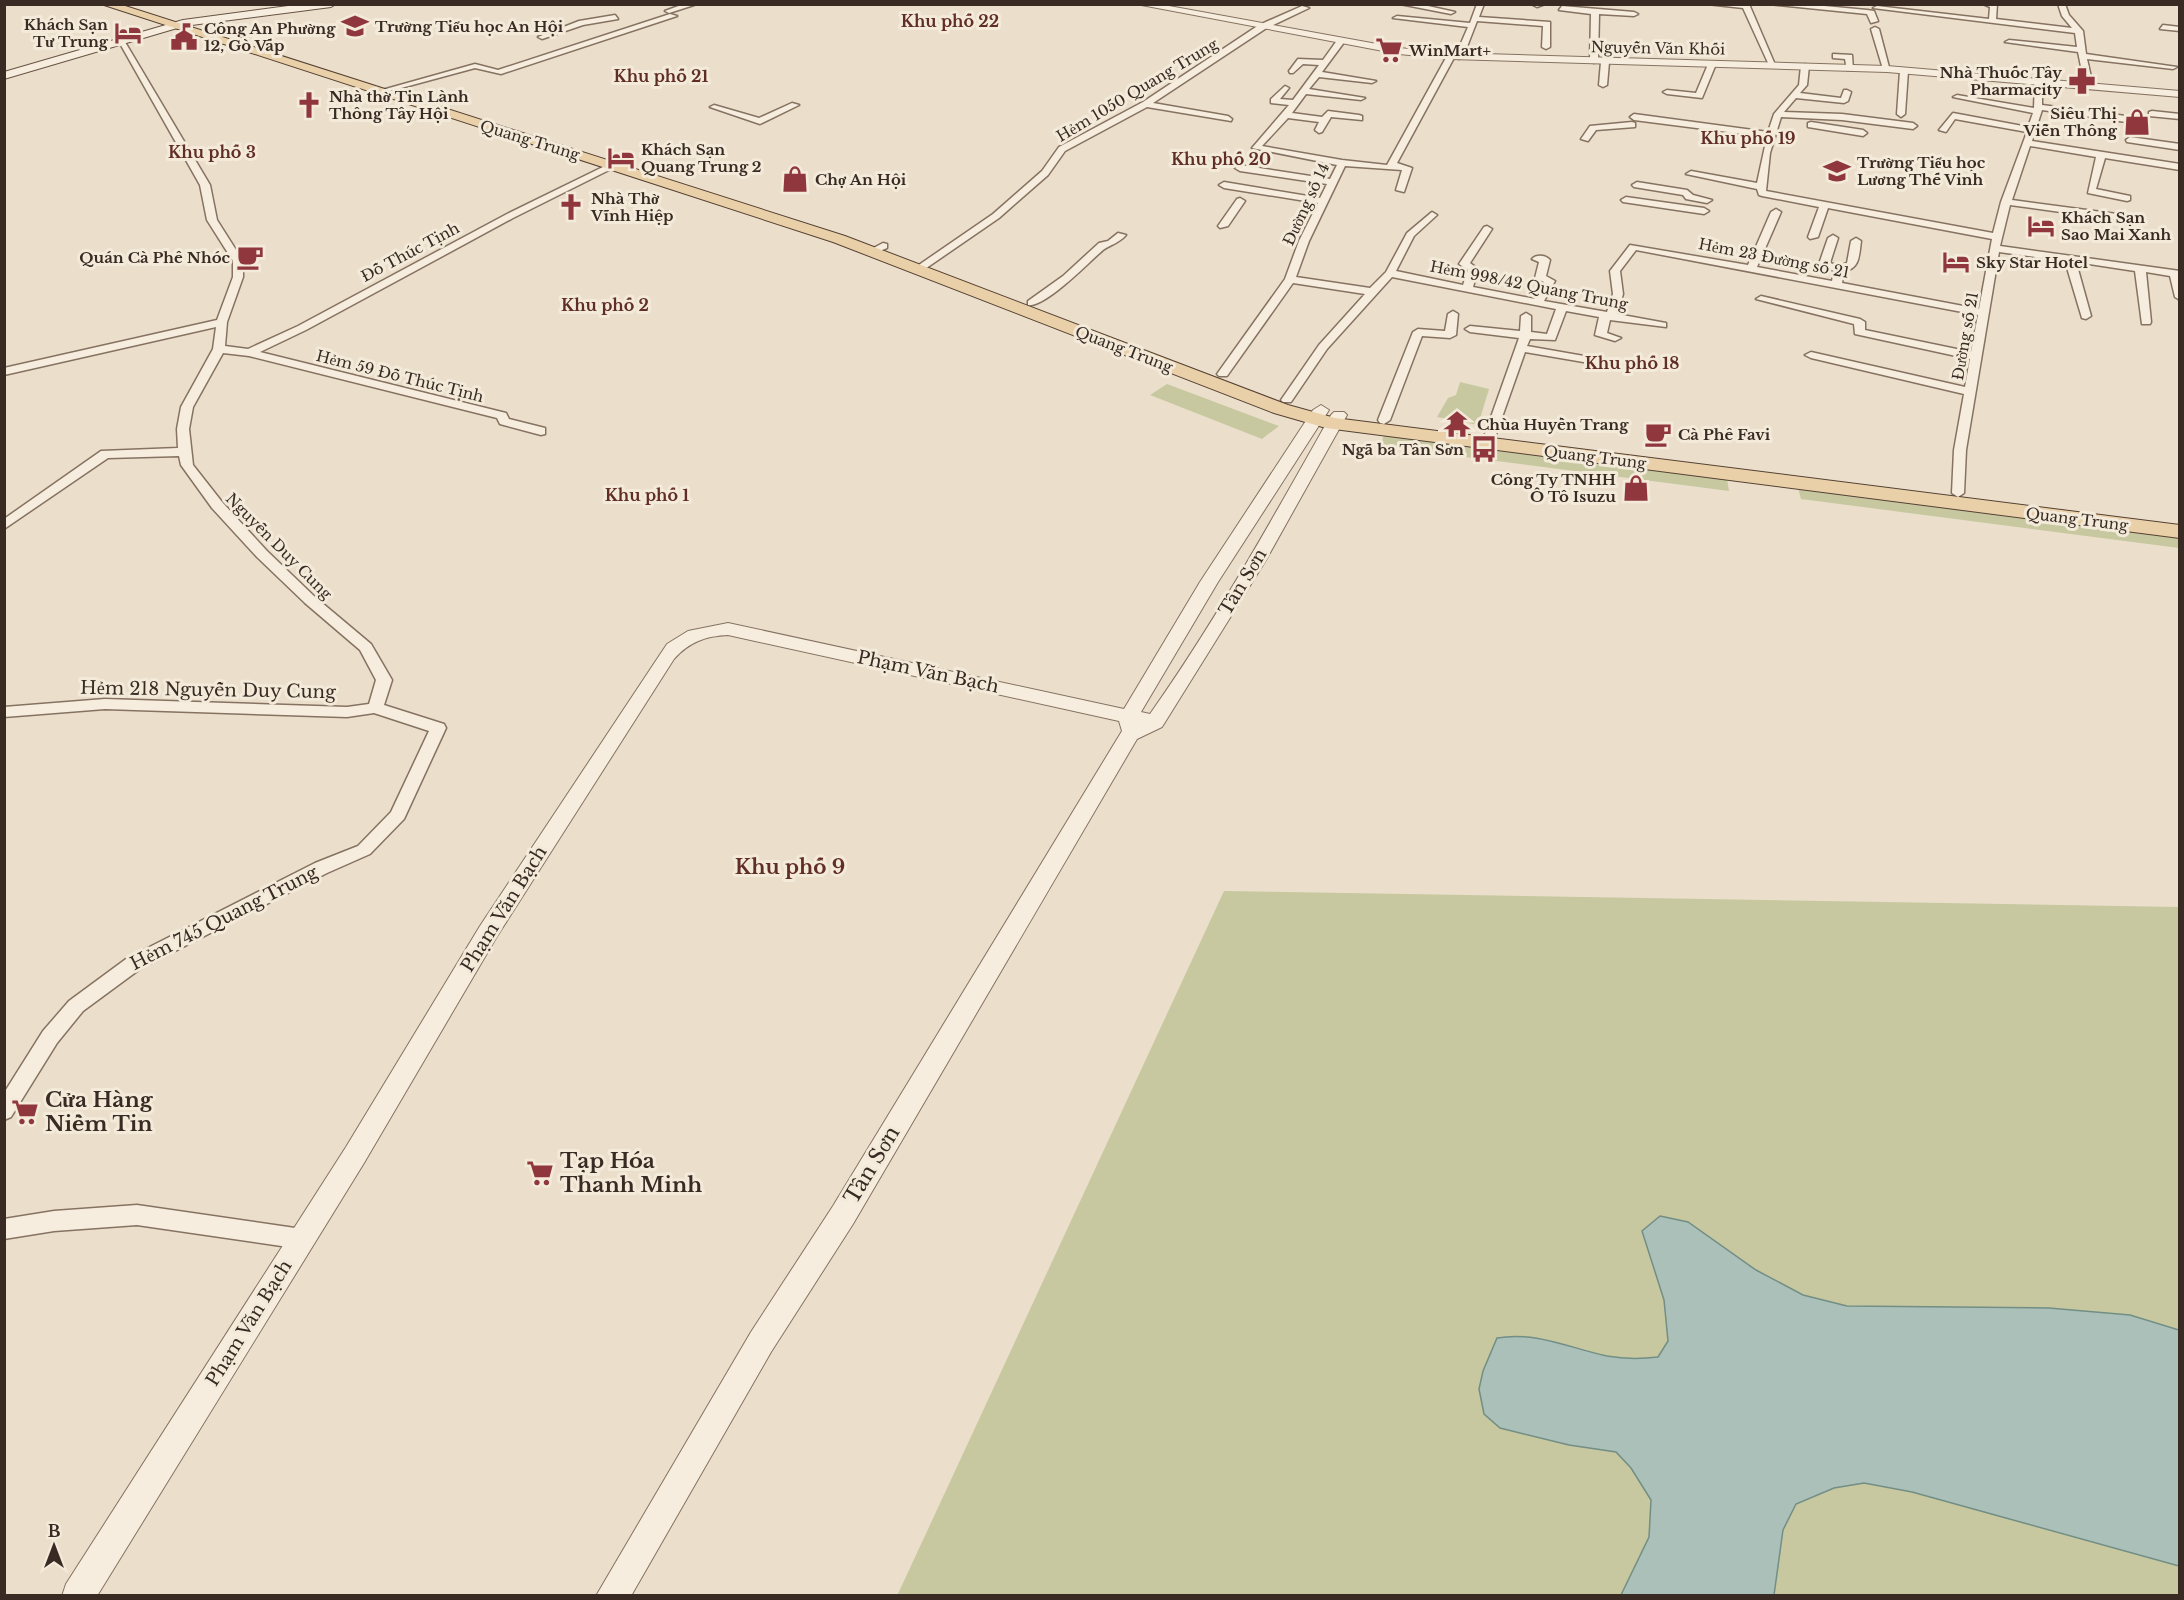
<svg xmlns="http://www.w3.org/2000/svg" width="2184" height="1600" viewBox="0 0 2184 1600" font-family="'Libre Baskerville',serif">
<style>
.green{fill:#c7c8a0}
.water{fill:#abc0b8;stroke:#728e85;stroke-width:1.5}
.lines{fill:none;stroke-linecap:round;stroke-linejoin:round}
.minor-casing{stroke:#867261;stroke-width:3}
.tertiary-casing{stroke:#867261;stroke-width:2}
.secondary-casing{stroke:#685344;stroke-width:2}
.primary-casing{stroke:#554134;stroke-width:2}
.minor{fill:#f6edde;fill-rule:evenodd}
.tertiary{fill:#f6edde;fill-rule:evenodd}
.secondary{fill:#f6edde;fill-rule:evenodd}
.primary{fill:#e9d0a8;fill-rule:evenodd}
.labels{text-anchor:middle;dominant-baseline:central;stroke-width:6;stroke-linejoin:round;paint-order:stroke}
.far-poi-label{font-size:15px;font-weight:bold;fill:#392b23;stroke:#f3eada;text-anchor:start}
.far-street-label{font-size:15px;fill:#392b23;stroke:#f3eada}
.far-neighbourhood-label{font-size:16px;font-weight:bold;fill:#612e26;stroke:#f3eada}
.street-label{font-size:18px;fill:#392b23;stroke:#f3eada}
.neighbourhood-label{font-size:20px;font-weight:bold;fill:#612e26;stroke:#f3eada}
.near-poi-label{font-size:21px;font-weight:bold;fill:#392b23;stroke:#f3eada;text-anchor:start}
.near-street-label{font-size:21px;fill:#392b23;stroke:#f3eada}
</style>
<rect width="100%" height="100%" fill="#ebdfcb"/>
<g class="green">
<path d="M 1460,382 L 1489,389 L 1478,425 L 1437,417 L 1448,398 L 1456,395 Z"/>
<path d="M 1167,384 L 1279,426 L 1262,439 L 1150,395 Z"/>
<path d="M 1384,435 L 1727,479 L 1729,491 L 1380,446 Z"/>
<path d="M 1798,488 L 2179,537 L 2179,548 L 1801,499 Z"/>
<path d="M 1224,891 L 2179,907 L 2179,1595 L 897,1596 Z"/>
</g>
<path class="water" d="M 1660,1216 L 1688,1222 L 1756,1270 L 1803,1295 L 1847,1306 L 2049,1308 L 2130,1315 L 2179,1330 L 2179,1566 L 1912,1492 L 1864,1483 L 1834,1488 L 1796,1504 L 1783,1530 L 1774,1595 L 1621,1595 L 1649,1537 L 1651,1500 L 1631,1468 L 1616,1452 L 1569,1445 L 1500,1428 L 1484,1414 L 1479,1389 L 1483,1371 L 1497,1338 C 1536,1331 1569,1348 1607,1356 C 1624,1359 1641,1359 1658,1357 L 1668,1341 L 1664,1300 L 1642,1231 Z"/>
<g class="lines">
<defs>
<g id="minor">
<path d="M 684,4 L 694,5 L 669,13 L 665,11 Z"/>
<path d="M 1400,4 L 1419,4 L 1455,12 L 1451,14 Z"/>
<path d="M 1477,4 L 1484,4 L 1479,17 L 1550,22 L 1550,47 L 1546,49 L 1542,47 L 1543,26 L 1477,21 L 1463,57 L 1459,59 L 1455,57 L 1468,27 L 1393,18 L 1397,16 L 1470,23 Z"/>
<path d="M 1545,4 L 1537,7 L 1533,5 L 1534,4 Z"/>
<path d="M 1707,4 L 1749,4 L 1776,67 L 1769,65 L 1743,8 Z"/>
<path d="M 1769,4 L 1803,4 L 1867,10 L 1874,11 L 1878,21 L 1871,23 L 1867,14 Z"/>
<path d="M 1983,4 L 1997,4 L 1996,19 L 2072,28 L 2062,16 L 2058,4 L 2065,4 L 2069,15 L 2083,31 L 2086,54 L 2177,67 L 2173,69 L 2087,59 L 2093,86 L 2089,88 L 2085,86 L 2078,52 L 2005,42 L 2009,40 L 2077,47 L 2075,33 L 1873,8 L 1877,6 L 1989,19 L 1990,7 Z"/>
<path d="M 1302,6 L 1309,8 L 1265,29 L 1153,103 L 1228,116 L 1232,119 L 1231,121 L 1147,107 L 1065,151 L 1048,175 L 999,218 L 922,271 L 913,269 L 993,214 L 1042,171 L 1059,147 L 1143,102 L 1259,25 Z"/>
<path d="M 1562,6 L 1634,12 L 1638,14 L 1634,16 L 1599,14 L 1598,61 L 1594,63 L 1590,61 L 1591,14 L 1559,10 Z"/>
<path d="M 670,14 L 677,16 L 501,74 L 475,68 L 379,94 L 375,92 L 475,64 L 498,70 Z"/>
<path d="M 615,15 L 618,19 L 583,25 L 542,39 L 538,37 L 579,21 Z"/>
<path d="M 2163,25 L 2180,27 L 2180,31 L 2160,29 Z"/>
<path d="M 1875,27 L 1879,29 L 1890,71 L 1883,69 L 1871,29 Z"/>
<path d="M 1338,39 L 1345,41 L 1322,72 L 1376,81 L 1372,83 L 1319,77 L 1309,89 L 1365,98 L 1361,100 L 1306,94 L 1292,113 L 1322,117 L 1328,111 L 1359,115 L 1362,116 L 1362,120 L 1331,117 L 1322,132 L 1319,133 L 1315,130 L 1319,122 L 1288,118 L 1262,146 L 1342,160 L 1387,165 L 1447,56 L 1451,54 L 1455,56 L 1397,163 L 1412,168 L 1404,192 L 1396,190 L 1402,170 L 1345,166 L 1309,241 L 1296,277 L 1370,288 L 1386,272 L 1407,233 L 1432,212 L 1437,215 L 1414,236 L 1396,271 L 1463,285 L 1468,270 L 1459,264 L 1484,227 L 1487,226 L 1492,229 L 1470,263 L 1478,269 L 1473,287 L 1535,299 L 1544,282 L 1535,278 L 1539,262 L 1532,259 C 1536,254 1546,255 1550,260 L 1546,276 L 1555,281 L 1544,301 L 1607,312 L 1613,294 L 1610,271 L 1630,245 L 1748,265 L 1771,212 L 1776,209 L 1781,212 L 1757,267 L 1832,281 L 1834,271 L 1819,264 L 1828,238 L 1833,235 L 1838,238 L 1830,263 L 1840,266 L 1847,263 L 1851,241 L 1856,238 L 1861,241 C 1859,255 1860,269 1844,271 L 1842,283 L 1979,309 L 1992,239 L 1828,208 L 1818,237 L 1810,239 L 1808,237 L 1819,207 L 1762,196 L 1759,195 L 1757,189 L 1686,174 L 1691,171 L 1757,183 L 1767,137 L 1634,120 L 1630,117 L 1634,114 L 1768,132 L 1774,114 L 1799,85 L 1801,66 L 1805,64 L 1809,66 L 1807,85 L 1800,93 L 1841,98 L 1844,90 L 1847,90 L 1851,92 L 1848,101 L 1844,103 L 1796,98 L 1784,112 L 1842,114 L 1913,123 L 1917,126 L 1913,129 L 1842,120 L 1781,117 L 1770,153 L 1766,191 L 1993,233 L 2001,202 L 2027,132 L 1955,119 L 1946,132 L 1939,130 L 1953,113 L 2028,127 L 2033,113 L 1953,97 L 1957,95 L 2034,108 L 2035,81 L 2042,79 L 2042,105 L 2126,116 L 2130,119 L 2126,122 L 2042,110 L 2032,141 L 2180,164 L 2180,170 L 2105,158 L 2096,189 L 2130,196 L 2130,200 L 2127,201 L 2088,193 L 2096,157 L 2030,146 L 2012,200 L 2132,216 L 2137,219 L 2132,222 L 2010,205 L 2000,246 L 2180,271 L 2180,300 L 2175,297 L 2170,276 L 2146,272 L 2151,322 L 2150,324 L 2142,324 L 2135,271 L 2076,262 L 2091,316 L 2086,319 L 2082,318 L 2065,261 L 1999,252 L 1966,450 L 1964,493 L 1958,497 L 1952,493 L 1954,450 L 1964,394 L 1811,358 L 1805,355 L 1811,352 L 1965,387 L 1970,359 L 1855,334 L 1854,324 L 1756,299 L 1761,296 L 1860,319 L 1865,322 L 1865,330 L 1971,352 L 1978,315 L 1636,250 L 1620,271 L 1623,294 L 1617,314 L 1666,323 L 1666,327 L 1610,320 L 1607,333 L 1621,338 L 1615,341 L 1595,335 L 1599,317 L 1566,311 L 1555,340 L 1530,339 L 1527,346 L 1601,359 L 1607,362 L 1601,365 L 1525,352 L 1495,437 L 1491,438 L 1485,434 L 1519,338 L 1470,332 L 1465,329 L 1470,326 L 1520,331 L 1521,316 L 1526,313 L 1531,316 L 1531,332 L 1547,334 L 1556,309 L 1392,277 L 1327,349 L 1291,402 L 1283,402 L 1281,400 L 1319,345 L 1365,294 L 1293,283 L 1227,376 L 1219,376 L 1217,374 L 1285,279 L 1299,241 L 1318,203 L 1224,188 L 1219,185 L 1224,182 L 1320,198 L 1327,184 L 1240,171 L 1235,168 L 1240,165 L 1330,179 L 1337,165 L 1252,148 L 1289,105 L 1271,103 L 1271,99 L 1285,86 L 1289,88 L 1280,99 L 1293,100 L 1319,65 L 1303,64 L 1293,73 L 1290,73 L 1289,71 L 1298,59 L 1323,60 Z"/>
<path d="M 118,40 L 125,42 L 210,185 L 217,220 L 243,261 L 243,277 L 227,322 L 225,346 L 248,349 L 298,326 L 507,214 L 611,163 L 619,165 L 513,218 L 306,330 L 260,352 L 506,413 L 509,419 L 545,428 L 545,434 L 541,435 L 500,424 L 497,418 L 249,356 L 223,353 L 193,407 L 189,429 L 193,465 L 222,502 L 267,551 L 315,597 L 371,644 L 392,680 L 384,705 L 444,724 L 446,728 L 404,819 L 370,854 L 327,873 L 140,969 L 83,1011 L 57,1043 L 11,1117 L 4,1120 L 4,1093 L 43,1031 L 69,1001 L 126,959 L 315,863 L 358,846 L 391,812 L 429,731 L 374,713 L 347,717 L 105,709 L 4,717 L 4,707 L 105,699 L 347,707 L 369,704 L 376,680 L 360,650 L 305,603 L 257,557 L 212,508 L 181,465 L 179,456 L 108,458 L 4,529 L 4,519 L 101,451 L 178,448 L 177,429 L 181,407 L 213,349 L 216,327 L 4,375 L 4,368 L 217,320 L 233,277 L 233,261 L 207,220 L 200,185 Z"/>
<path d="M 1833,54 L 1852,55 L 1853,70 L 1847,70 L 1845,59 L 1833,58 Z"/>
<path d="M 1605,60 L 1609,62 L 1607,85 L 1603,87 L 1599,85 L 1601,62 Z"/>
<path d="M 1709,62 L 1716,64 L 1702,98 L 1667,94 L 1663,92 L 1667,90 L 1696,93 Z"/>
<path d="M 1904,69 L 1908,71 L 1905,114 L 1901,117 L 1897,114 L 1900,71 Z"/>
<path d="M 792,103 L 799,105 L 760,124 L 710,107 L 714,105 L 759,118 Z"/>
<path d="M 2152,111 L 2180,114 L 2180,119 L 2149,116 L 2149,112 Z"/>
<path d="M 1632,122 L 1635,123 L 1635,127 L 1596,130 L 1588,141 L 1581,139 L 1590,126 Z"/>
<path d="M 1811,122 L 1863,130 L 1867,133 L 1863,136 L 1808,127 L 1808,123 Z"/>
<path d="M 2130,137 L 2180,144 L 2180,150 L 2127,142 L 2126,140 Z"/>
<path d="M 1637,182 L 1687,190 L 1693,195 L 1712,200 L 1707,203 L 1686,199 L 1683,195 L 1634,187 L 1632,185 Z"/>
<path d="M 1626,197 L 1704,208 L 1709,211 L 1704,214 L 1623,202 L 1621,200 Z"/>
<path d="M 1240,198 L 1245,201 L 1228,226 L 1220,228 L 1218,226 L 1237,199 Z"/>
<path d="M 1118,233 L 1126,235 C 1118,244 1111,244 1103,250 C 1089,262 1045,308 1028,305 L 1028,301 L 1063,276 L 1099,243 L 1108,241 Z"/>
<path d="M 883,243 L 887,244 L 887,248 L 873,254 L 868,251 Z"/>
<path d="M 1453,311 L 1458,314 L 1456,335 L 1450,338 L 1422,336 L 1390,420 L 1384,424 L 1380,423 L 1378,420 L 1413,332 L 1418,329 L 1445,331 L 1448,314 Z"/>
<path d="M 137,1205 L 302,1229 L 310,1232 L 313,1239 L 310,1246 L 302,1249 L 137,1225 L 54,1231 L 4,1239 L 4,1219 L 54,1211 Z"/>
</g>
<g id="tertiary">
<path d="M 1136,4 L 1158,4 L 1399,48 L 1451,53 L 1887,66 L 2180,91 L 2180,97 L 1887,72 L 1451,59 L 1399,54 Z"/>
<path d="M 1321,405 L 1329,410 L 1218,582 L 1141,712 L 1150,714 C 1217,619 1274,516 1331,415 L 1334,412 L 1344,412 L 1347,415 L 1266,560 L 1162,727 L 1137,739 L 853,1224 L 771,1352 L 631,1596 L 596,1596 L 751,1332 L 833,1206 L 1122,731 L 1119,721 L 728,635 C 706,636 689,642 674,659 L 496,938 L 364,1163 L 97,1596 L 62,1596 L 66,1584 L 346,1147 L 480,926 L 667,644 L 688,631 L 728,623 L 1124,709 L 1200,582 L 1313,410 Z"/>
</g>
<path id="secondary" d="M 303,4 L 336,4 L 331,7 L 184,26 L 4,79 L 4,72 L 183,20 Z"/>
<path id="primary" d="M 101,4 L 119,4 L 845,236 L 1288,405 L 1335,418 L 2180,525 L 2180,538 L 1326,428 L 1274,413 L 833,242 Z"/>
</defs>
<use href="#minor" class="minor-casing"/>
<use href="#tertiary" class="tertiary-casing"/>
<use href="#secondary" class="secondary-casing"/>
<use href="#primary" class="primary-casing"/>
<use href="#minor" class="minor"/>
<use href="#tertiary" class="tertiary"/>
<use href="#secondary" class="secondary"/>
<use href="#primary" class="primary"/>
</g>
<defs>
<symbol id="school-bare" viewBox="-9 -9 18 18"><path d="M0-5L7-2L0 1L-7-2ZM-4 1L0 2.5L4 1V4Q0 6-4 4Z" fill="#90373e" stroke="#f3eada" stroke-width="2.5" paint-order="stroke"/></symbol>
<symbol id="hotel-bare" viewBox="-9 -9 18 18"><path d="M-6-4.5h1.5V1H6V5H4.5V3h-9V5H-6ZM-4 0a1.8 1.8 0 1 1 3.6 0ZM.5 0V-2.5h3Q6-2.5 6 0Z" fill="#90373e" stroke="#f3eada" stroke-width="2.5" paint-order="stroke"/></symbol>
<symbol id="civic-bare" viewBox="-9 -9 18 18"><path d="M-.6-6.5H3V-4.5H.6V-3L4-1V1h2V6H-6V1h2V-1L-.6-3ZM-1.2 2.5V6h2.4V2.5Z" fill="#90373e" stroke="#f3eada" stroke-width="2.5" paint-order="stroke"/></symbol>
<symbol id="supermarket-bare" viewBox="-9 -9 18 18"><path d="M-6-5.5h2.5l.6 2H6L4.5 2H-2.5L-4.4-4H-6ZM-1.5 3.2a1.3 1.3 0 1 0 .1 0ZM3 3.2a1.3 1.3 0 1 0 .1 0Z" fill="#90373e" stroke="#f3eada" stroke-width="2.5" paint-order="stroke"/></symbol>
<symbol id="pharmacy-bare" viewBox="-9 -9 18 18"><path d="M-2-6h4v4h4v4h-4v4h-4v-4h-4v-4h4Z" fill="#90373e" stroke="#f3eada" stroke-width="2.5" paint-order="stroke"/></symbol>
<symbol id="church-bare" viewBox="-9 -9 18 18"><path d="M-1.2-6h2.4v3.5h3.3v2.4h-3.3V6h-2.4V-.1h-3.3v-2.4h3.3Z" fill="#90373e" stroke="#f3eada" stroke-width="2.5" paint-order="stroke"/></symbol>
<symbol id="shop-bare" viewBox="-9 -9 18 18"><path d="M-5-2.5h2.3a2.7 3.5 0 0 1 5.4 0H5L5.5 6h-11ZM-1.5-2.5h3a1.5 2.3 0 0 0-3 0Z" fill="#90373e" stroke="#f3eada" stroke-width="2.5" paint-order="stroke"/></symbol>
<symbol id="cafe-bare" viewBox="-9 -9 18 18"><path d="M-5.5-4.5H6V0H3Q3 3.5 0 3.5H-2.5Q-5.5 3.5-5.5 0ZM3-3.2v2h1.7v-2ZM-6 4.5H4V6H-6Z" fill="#90373e" stroke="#f3eada" stroke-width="2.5" paint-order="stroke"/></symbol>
<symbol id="temple-bare" viewBox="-9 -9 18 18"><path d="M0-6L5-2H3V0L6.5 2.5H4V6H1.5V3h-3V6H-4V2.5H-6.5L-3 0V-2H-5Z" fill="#90373e" stroke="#f3eada" stroke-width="2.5" paint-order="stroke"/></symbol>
<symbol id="bus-bare" viewBox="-9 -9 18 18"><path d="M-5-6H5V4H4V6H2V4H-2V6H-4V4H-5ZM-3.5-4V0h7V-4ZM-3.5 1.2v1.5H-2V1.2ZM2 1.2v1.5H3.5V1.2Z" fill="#90373e" stroke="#f3eada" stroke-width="2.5" paint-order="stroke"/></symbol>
</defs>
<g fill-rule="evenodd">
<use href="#school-bare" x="336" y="7" width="38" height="38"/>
<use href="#hotel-bare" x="109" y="14" width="38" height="38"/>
<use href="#civic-bare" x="165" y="18" width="38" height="38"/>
<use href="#supermarket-bare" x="1370" y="31" width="38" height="38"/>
<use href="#pharmacy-bare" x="2063" y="62" width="38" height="38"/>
<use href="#church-bare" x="290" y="86" width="38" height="38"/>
<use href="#shop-bare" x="2118" y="103" width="38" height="38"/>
<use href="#hotel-bare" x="602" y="139" width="38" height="38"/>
<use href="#school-bare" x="1818" y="152" width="38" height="38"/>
<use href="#shop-bare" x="776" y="160" width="38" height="38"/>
<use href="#church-bare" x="552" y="188" width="38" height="38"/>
<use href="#hotel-bare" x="2022" y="207" width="38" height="38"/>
<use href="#cafe-bare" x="231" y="238" width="38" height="38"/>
<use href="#hotel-bare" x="1937" y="243" width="38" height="38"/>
<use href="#temple-bare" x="1438" y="405" width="38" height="38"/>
<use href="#cafe-bare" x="1639" y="415" width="38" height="38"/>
<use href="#bus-bare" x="1465" y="430" width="38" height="38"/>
<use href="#shop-bare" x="1617" y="469" width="38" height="38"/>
<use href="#supermarket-bare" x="6" y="1093" width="38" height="38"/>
<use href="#supermarket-bare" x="521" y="1154" width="38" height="38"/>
</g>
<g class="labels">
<g class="far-poi-label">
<text x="108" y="24" text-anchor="end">Khách Sạn<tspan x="108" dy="17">Tư Trung</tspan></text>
<text x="375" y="26">Trường Tiểu học An Hội</text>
<text x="204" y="28">Công An Phường<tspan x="204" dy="17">12, Gò Vấp</tspan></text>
<text x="1409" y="50">WinMart+</text>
<text x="2062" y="72" text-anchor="end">Nhà Thuốc Tây<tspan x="2062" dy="17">Pharmacity</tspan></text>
<text x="329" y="96">Nhà thờ Tin Lành<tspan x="329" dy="17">Thông Tây Hội</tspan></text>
<text x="2117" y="113" text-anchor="end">Siêu Thị<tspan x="2117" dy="17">Viễn Thông</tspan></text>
<text x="641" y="149">Khách Sạn<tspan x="641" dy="17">Quang Trung 2</tspan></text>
<text x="1857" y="162">Trường Tiểu học<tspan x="1857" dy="17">Lương Thế Vinh</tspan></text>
<text x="815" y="179">Chợ An Hội</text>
<text x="591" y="198">Nhà Thờ<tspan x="591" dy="17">Vĩnh Hiệp</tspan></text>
<text x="2061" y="217">Khách Sạn<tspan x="2061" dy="17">Sao Mai Xanh</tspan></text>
<text x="230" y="257" text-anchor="end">Quán Cà Phê Nhóc</text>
<text x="1976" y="262">Sky Star Hotel</text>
<text x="1477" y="424">Chùa Huyền Trang</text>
<text x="1678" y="434">Cà Phê Favi</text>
<text x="1464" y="449" text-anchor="end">Ngã ba Tân Sơn</text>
<text x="1616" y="479" text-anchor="end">Công Ty TNHH<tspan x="1616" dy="17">Ô Tô Isuzu</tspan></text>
</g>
<g class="far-street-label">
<text transform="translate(1658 48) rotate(1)">Nguyễn Văn Khối</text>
<text transform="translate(1137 90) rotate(-31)">Hẻm 1050 Quang Trung</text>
<text transform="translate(530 140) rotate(17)">Quang Trung</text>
<text transform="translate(1306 204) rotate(-65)">Đường số 14</text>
<text transform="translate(410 252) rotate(-28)">Đỗ Thúc Tịnh</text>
<text transform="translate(1774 258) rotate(11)">Hẻm 23 Đường số 21</text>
<text transform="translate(1529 285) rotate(11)">Hẻm 998/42 Quang Trung</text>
<text transform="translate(1965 336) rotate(-80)">Đường số 21</text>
<text transform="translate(1124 349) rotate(21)">Quang Trung</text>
<text transform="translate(400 376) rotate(14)">Hẻm 59 Đỗ Thúc Tịnh</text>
<text transform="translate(1595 457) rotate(7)">Quang Trung</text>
<text transform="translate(2077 519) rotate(7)">Quang Trung</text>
<text transform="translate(279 546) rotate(45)">Nguyễn Duy Cung</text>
</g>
<g class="far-neighbourhood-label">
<text x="950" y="21">Khu phố 22</text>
<text x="661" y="76">Khu phố 21</text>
<text x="1748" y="138">Khu phố 19</text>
<text x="212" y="152">Khu phố 3</text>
<text x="1221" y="159">Khu phố 20</text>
<text x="605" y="305">Khu phố 2</text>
<text x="1632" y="363">Khu phố 18</text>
<text x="647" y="495">Khu phố 1</text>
</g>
<g class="street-label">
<text transform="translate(1243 582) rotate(-59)">Tân Sơn</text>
<text transform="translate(928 672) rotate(12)">Phạm Văn Bạch</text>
<text transform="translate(208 690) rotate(1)">Hẻm 218 Nguyễn Duy Cung</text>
<text transform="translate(504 909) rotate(-58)">Phạm Văn Bạch</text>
<text transform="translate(224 918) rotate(-27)">Hẻm 745 Quang Trung</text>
<text transform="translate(249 1323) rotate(-58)">Phạm Văn Bạch</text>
</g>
<g class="neighbourhood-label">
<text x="790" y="867">Khu phố 9</text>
</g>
<g class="near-poi-label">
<text x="45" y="1100">Cửa Hàng<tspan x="45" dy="24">Niềm Tin</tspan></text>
<text x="560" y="1161">Tạp Hóa<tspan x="560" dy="24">Thanh Minh</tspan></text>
</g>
<g class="near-street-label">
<text transform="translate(872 1165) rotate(-59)">Tân Sơn</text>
</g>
</g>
<rect width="2184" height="1600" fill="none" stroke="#392b23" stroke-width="12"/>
<g transform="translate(54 1546)" stroke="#f3eada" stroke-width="4.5" paint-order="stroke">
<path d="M0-4.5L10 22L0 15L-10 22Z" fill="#392b23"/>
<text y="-9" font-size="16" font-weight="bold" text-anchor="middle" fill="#392b23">B</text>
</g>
</svg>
